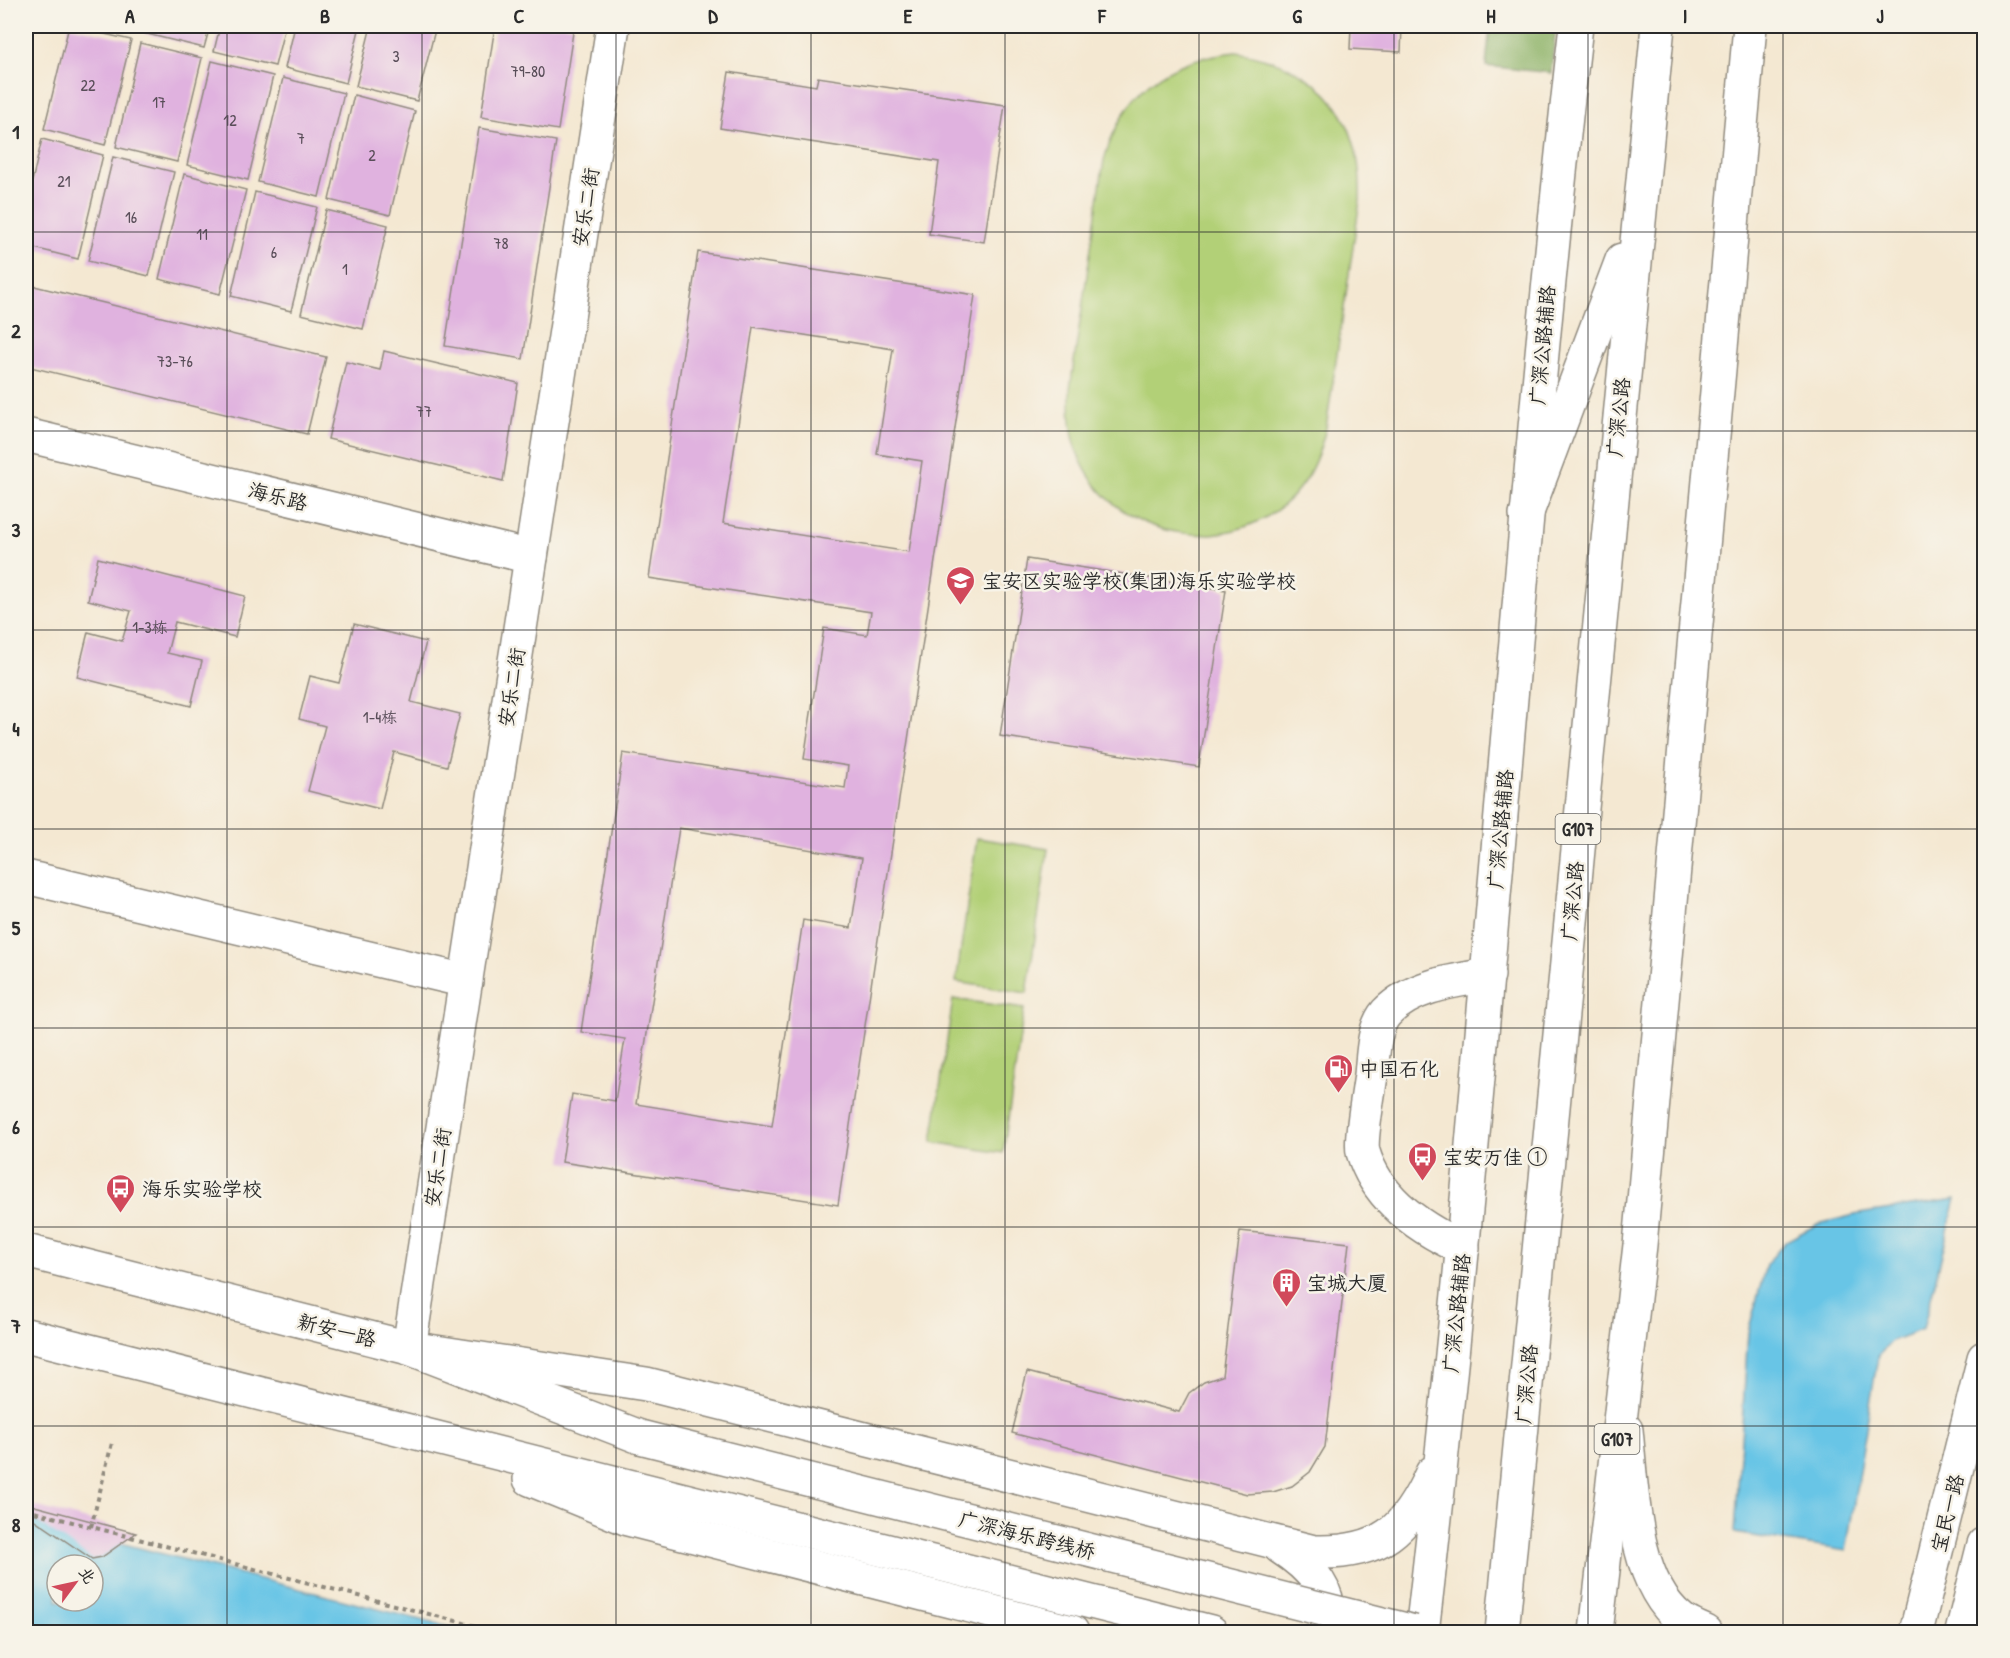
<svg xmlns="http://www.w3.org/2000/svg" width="2010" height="1658" viewBox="0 0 2010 1658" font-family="'Patrick Hand','LXGW WenKai TC',sans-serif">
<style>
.green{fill:#b2d077;stroke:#6e7e51;stroke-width:1.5}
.forest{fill:#8db268;stroke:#5c6e4a;stroke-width:1.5}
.water{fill:#68c5e6;stroke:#4a7888;stroke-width:1.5;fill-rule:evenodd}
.building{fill:#e0b2df;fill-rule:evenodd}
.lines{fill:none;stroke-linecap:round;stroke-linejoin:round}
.minor-casing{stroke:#908a7e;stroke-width:36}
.major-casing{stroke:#908a7e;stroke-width:36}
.highway-casing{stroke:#908a7e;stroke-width:36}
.path{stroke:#908a7e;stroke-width:4;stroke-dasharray:4.5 4.5;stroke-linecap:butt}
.minor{stroke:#fff;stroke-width:33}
.major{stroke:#fff;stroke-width:33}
.highway{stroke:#fff;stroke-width:33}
.major-bridge-casing{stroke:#908a7e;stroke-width:36;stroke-linecap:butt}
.major-bridge{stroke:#fff;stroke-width:33}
.grid{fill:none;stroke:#2b2b2b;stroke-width:1.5;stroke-opacity:0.55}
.labels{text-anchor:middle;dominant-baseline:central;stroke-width:5;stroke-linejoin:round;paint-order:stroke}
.number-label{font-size:16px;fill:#584d58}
.shield{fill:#f7f3e8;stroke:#686764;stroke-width:1.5}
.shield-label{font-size:18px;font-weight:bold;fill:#2b2b2b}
.street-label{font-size:20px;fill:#2b2b2b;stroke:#f7f3e8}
.poi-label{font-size:20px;fill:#2b2b2b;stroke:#f7f3e8;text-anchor:start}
.neatline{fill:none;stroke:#2b2b2b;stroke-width:2}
.grid-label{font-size:20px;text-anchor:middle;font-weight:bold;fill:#2b2b2b}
</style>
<rect width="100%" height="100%" fill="#f7f3e8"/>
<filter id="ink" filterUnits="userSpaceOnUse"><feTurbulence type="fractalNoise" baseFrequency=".0167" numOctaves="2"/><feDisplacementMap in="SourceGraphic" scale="12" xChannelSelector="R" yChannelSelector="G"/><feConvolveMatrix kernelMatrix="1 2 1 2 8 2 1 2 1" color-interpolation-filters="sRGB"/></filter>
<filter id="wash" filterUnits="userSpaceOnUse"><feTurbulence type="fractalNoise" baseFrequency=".008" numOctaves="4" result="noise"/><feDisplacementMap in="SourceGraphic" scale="24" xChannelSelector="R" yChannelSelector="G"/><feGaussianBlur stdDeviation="1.35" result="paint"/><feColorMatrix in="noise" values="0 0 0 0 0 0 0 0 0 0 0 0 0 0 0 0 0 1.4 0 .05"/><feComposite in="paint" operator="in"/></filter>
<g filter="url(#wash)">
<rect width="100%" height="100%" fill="#f4e8d2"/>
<g class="green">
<path d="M 1236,52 C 1320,66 1363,114 1360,200 L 1326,428 C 1321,448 1315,466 1303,483 C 1245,566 1107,544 1076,448 C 1070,428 1070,409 1070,389 L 1104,160 C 1124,91 1164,59 1236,52 Z"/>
<path d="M 977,838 L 1048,849 L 1027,993 L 956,982 Z"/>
<path d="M 953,999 L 1024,1009 L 1003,1153 L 932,1142 Z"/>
</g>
<path class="forest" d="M 1490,26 L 1556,26 L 1551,73 L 1486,66 Z"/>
<g class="water">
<path d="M 1956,1199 L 1923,1329 L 1892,1341 L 1878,1356 L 1846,1551 L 1735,1533 L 1748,1332 L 1766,1265 L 1786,1241 L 1818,1224 L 1859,1214 Z"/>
<path d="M 26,1519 L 468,1632 L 26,1632 ZM 57,1565 L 93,1565 L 93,1601 L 57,1601 Z"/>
</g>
<g id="blocks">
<g class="building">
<path d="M 69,26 L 131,40 L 105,145 L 44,129 Z"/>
<path d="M 145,26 L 210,26 L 204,48 L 143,33 Z"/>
<path d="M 220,26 L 285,26 L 275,66 L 214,51 Z"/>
<path d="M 295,26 L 360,26 L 346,83 L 285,68 Z"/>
<path d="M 371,26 L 436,26 L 417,101 L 356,86 Z"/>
<path d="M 495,26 L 574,26 L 558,130 L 481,117 Z"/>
<path d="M 1351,26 L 1402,26 L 1401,52 L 1350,49 Z"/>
<path d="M 140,43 L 202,58 L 177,162 L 116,147 Z"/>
<path d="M 212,61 L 273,76 L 248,180 L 187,165 Z"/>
<path d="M 729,72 L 816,86 L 818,77 L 1005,105 L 984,242 L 929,234 L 939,162 L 720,128 Z"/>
<path d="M 283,78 L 344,93 L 319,197 L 258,182 Z"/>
<path d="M 354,95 L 415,111 L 390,215 L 329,200 Z"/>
<path d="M 479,128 L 556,141 L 523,359 L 445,346 Z"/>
<path d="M 42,139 L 103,155 L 78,259 L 26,246 L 26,207 Z"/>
<path d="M 113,157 L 174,172 L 149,276 L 88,261 Z"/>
<path d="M 184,174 L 246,190 L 220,294 L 159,279 Z"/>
<path d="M 255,192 L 317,207 L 291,311 L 231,296 Z"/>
<path d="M 326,210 L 388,225 L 363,329 L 301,314 Z"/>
<path d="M 698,252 L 975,295 L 838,1205 L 562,1162 L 572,1094 L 615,1101 L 625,1039 L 581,1032 L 623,753 L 845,788 L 848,766 L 804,759 L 824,628 L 867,635 L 871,612 L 649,578 ZM 753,327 L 893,349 L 877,454 L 922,461 L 909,552 L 723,523 ZM 679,828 L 862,858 L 851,928 L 803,920 L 772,1126 L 636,1104 Z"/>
<path d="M 26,284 L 326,357 L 307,434 L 26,366 Z"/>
<path d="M 384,351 L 518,383 L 503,481 L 328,439 L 346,362 L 380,370 Z"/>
<path d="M 98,558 L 245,596 L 235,637 L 175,622 L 167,653 L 202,661 L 191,706 L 77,677 L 88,632 L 122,641 L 131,611 L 88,600 Z"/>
<path d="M 1027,559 L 1226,590 L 1199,767 L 1000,736 Z"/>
<path d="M 354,624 L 426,642 L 411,702 L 460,714 L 447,766 L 394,752 L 380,809 L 308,791 L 325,726 L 299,719 L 310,676 L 339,683 Z"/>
<path d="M 1240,1231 L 1349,1243 L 1325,1447 L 1310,1472 L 1292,1486 L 1273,1492 L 1247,1494 L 1012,1433 L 1027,1372 L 1179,1412 L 1189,1393 L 1204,1382 L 1222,1376 Z"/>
<path d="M 31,1505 L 136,1533 L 102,1557 L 92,1559 L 26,1514 L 26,1510 Z"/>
</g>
</g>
</g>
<g filter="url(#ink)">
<use href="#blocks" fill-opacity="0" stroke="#908a7e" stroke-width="1.5"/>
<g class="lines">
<defs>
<g id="minor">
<path d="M 26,435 L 531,557"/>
<path d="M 26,877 L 466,981"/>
<path d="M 1463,1248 C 1421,1229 1377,1199 1363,1152 C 1360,1140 1369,1090 1371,1075 C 1373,1056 1373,1028 1386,1013 C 1412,986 1453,981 1488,975"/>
<path d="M 409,1348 L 613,26"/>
</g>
<g id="major">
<path d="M 26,1251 L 409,1348 L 640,1437"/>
<path d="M 26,1335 L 1211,1632"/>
<path d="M 409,1348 L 646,1384 L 1314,1552 C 1381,1554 1406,1531 1432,1473"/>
<path d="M 1626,1430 C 1632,1486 1632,1581 1681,1619 C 1688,1625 1698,1628 1706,1632"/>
<path d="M 530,1479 L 628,1519 L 1072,1632"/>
<path d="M 1280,1547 C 1311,1567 1336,1592 1326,1632"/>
<path d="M 1422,1632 C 1485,1098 1515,560 1576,26"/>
<path d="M 1916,1632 L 1984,1358"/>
<path d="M 1962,1632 L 1984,1544"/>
</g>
<g id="highway">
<path d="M 1526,515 L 1622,260"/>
<path d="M 1502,1632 L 1658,26"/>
<path d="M 1596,1632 L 1640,1245 L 1750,26"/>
</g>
</defs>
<use href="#minor" class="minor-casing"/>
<use href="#major" class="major-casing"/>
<use href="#highway" class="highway-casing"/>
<g class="path">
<path d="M 26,1510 L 479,1627"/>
<path d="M 91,1527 L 112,1443"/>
</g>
<use href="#minor" class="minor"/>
<use href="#major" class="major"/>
<use href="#highway" class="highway"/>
<defs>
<path id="major-bridge" d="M 640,1437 L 1414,1632"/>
</defs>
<use href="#major-bridge" class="major-bridge-casing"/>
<use href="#major-bridge" class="major-bridge"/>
</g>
</g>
<path class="grid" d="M 227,26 L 227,1632M 422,26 L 422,1632M 616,26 L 616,1632M 811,26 L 811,1632M 1005,26 L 1005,1632M 1199,26 L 1199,1632M 1394,26 L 1394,1632M 1588,26 L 1588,1632M 1783,26 L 1783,1632M 26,232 L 1984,232M 26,431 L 1984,431M 26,630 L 1984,630M 26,829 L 1984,829M 26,1028 L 1984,1028M 26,1227 L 1984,1227M 26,1426 L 1984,1426"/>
<defs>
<symbol id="school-pin" viewBox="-11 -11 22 30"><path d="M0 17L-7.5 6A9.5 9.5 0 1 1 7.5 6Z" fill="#d1495b" stroke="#f7f3e8"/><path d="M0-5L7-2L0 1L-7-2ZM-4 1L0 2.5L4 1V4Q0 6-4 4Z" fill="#fff"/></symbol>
<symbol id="fuel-pin" viewBox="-11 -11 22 30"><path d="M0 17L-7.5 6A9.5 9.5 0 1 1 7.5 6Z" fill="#d1495b" stroke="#f7f3e8"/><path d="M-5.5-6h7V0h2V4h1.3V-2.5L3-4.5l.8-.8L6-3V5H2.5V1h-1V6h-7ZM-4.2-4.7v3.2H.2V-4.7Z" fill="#fff"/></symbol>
<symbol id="bus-pin" viewBox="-11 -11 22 30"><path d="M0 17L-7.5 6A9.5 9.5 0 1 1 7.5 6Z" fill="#d1495b" stroke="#f7f3e8"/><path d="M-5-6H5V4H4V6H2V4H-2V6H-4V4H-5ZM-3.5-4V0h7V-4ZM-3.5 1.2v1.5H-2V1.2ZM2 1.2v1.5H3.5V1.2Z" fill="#fff"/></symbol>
<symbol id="building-pin" viewBox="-11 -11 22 30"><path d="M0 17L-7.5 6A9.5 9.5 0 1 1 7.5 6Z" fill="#d1495b" stroke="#f7f3e8"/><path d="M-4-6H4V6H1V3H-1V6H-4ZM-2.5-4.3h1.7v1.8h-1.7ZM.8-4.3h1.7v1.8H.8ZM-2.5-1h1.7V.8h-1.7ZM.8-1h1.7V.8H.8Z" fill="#fff"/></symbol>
</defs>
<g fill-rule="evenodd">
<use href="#school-pin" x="944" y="564" width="33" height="45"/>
<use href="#fuel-pin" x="1322" y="1052" width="33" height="45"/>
<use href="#bus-pin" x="1406" y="1140" width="33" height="45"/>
<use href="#bus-pin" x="104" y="1172" width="33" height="45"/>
<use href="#building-pin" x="1270" y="1266" width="33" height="45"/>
</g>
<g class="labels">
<g class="number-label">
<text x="396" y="56">3</text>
<text x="528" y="71">79-80</text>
<text x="88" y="85">22</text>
<text x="159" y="102">17</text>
<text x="230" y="120">12</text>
<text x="301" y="138">7</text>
<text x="372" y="155">2</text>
<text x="64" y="181">21</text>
<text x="131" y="217">16</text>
<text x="202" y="234">11</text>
<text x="501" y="243">78</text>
<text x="274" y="252">6</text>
<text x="345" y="269">1</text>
<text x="175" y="361">73-76</text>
<text x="424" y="411">77</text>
<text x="150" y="627">1-3栋</text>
<text x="380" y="717">1-4栋</text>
</g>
<g class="shield">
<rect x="1555.5" y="814" width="45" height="30" rx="4.5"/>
<rect x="1594.5" y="1424" width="45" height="30" rx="4.5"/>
</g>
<g class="shield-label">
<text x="1578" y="829">G107</text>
<text x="1617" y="1439">G107</text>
</g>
<g class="street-label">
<text transform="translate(585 207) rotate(-81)">安乐二街</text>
<text transform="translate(1542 345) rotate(-85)">广深公路辅路</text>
<text transform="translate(1618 417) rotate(-84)">广深公路</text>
<text transform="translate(278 496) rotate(14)">海乐路</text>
<text transform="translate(511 687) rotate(-81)">安乐二街</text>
<text transform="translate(1500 829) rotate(-85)">广深公路辅路</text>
<text transform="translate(1572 901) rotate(-85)">广深公路</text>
<text transform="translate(437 1167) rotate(-81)">安乐二街</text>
<text transform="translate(1456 1313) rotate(-84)">广深公路辅路</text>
<text transform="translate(337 1330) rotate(14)">新安一路</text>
<text transform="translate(1526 1384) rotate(-85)">广深公路</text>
<text transform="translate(1947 1513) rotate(-76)">宝民一路</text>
<text transform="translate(1027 1535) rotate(14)">广深海乐跨线桥</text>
</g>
<g class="poi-label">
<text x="982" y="580">宝安区实验学校(集团)海乐实验学校</text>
<text x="1359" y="1068">中国石化</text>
<text x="1443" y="1156">宝安万佳 ①</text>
<text x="142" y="1188">海乐实验学校</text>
<text x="1307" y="1282">宝城大厦</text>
</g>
</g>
<rect width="2010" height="1658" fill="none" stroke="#f7f3e8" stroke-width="66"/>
<g transform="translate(75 1583) rotate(57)"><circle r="28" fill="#f7f3e8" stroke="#a5a39c" stroke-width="1.5"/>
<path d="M0-4.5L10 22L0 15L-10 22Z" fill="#d1495b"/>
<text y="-9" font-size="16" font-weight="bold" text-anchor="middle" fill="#2b2b2b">北</text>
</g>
<rect x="33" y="33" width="1944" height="1592" class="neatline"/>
<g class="grid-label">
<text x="130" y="23">A</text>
<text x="325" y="23">B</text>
<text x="519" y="23">C</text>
<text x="713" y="23">D</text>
<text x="908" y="23">E</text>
<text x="1102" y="23">F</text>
<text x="1297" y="23">G</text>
<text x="1491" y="23">H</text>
<text x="1685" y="23">I</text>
<text x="1880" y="23">J</text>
<text x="16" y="139">1</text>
<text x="16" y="338">2</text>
<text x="16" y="537">3</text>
<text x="16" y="736">4</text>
<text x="16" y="935">5</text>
<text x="16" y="1134">6</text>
<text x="16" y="1333">7</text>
<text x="16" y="1532">8</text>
</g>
</svg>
